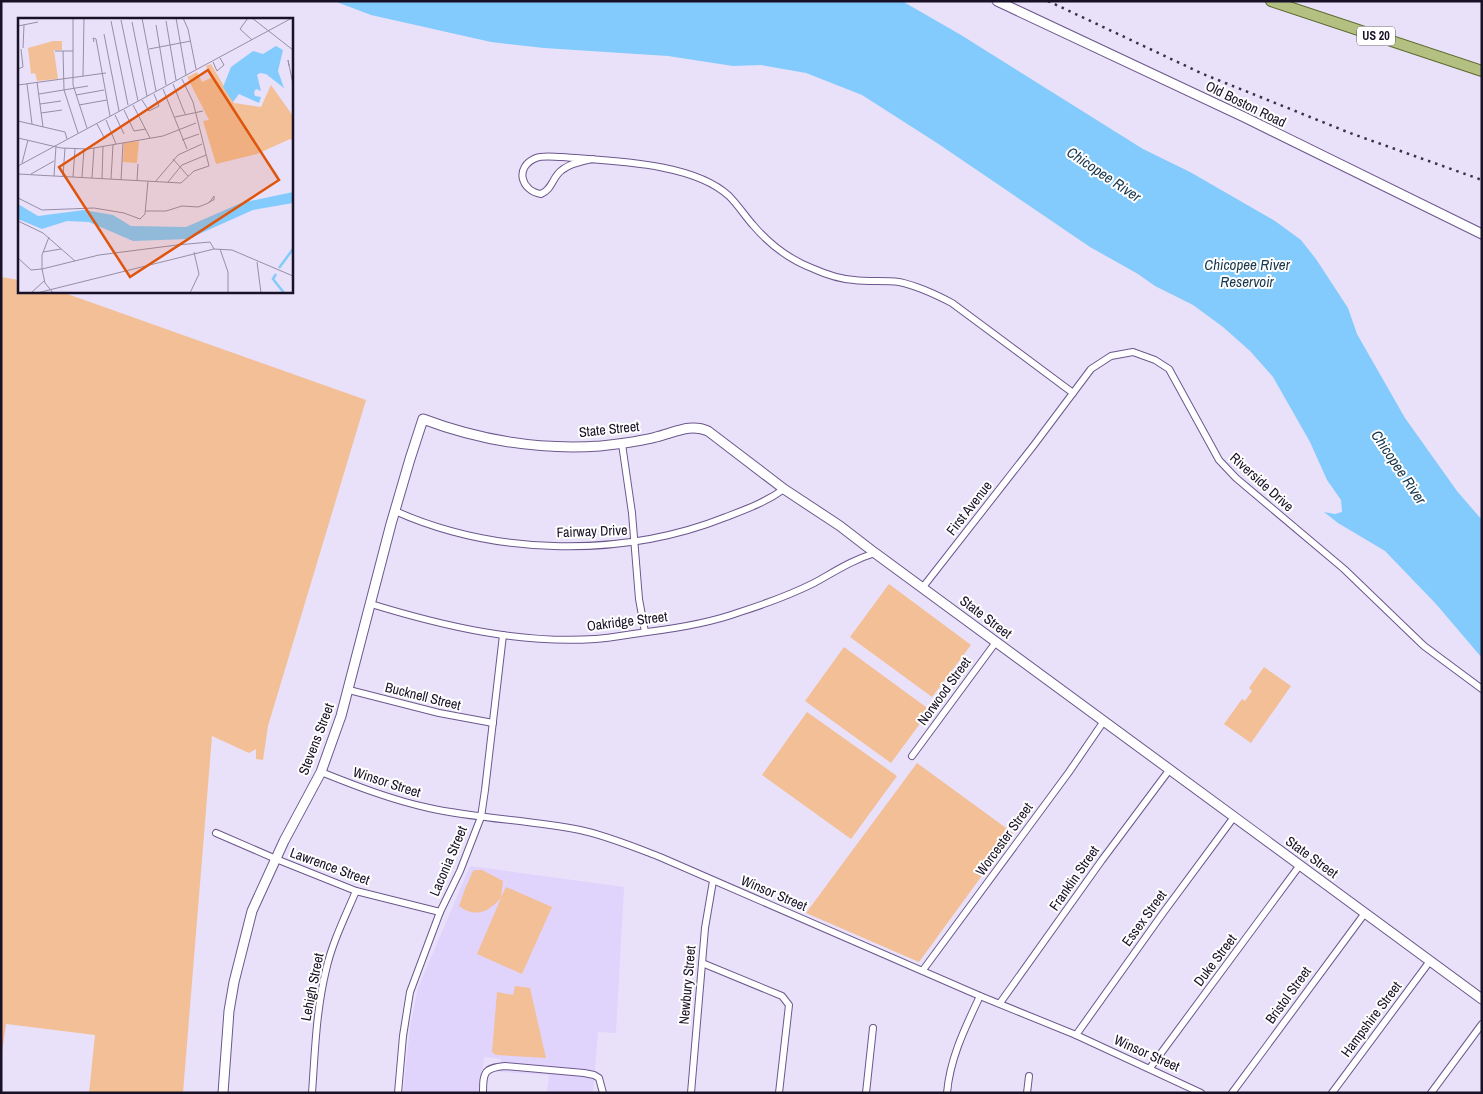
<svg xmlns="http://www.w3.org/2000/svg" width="1483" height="1094" viewBox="0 0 1483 1094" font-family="'Archivo Narrow',sans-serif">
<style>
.built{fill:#e0d3fc}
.green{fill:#f3bf96}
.water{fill:#84cbfd}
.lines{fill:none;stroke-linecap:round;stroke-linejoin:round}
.street-casing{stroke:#6c588d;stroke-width:8}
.secondary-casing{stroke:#6c588d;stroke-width:11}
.primary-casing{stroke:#5c672b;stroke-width:12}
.street{stroke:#fff;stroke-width:6}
.secondary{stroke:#fff;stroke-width:9}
.primary{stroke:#b3c082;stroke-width:10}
.rail{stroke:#393147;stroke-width:2.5;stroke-dasharray:2.5 5;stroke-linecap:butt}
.labels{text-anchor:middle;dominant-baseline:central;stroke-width:4;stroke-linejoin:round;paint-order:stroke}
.shield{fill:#fff;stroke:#5e5867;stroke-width:1}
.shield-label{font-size:12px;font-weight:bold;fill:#191126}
.street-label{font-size:14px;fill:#191126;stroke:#fff}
.water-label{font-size:15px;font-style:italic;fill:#19384d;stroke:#fff}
.inset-river{fill:none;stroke:#84cbfd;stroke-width:2.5}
.inset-road{fill:none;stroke:#968ea5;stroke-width:1}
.view{fill:#de550d;fill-opacity:0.15;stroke:#de550d;stroke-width:2.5}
.inset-edge{fill:none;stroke:#191126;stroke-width:2.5}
</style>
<rect width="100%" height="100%" fill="#e9e1fa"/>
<path class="built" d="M 470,866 L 624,887 L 616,1033 L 598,1032 L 593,1093 L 547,1093 L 549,1075 L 500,1072 L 501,1059 L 484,1057 L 480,1093 L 403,1093 L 410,1027 L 418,988 Z"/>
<g class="green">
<path d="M 1,277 L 19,280 L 19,291 L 59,291 L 366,400 L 268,726 L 263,760 L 256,759 L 256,749 L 249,753 L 212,736 L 183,1093 L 89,1093 L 95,1035 L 6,1024 L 1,1060 Z"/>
<path d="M 889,584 L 971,645 L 932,697 L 850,637 Z"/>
<path d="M 844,647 L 930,710 L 891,763 L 805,701 Z"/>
<path d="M 1264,667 L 1291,686 L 1251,743 L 1224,724 L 1242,699 L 1245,701 L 1252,691 L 1249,688 Z"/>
<path d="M 807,712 L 897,776 L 851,839 L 762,775 Z"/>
<path d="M 917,763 L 1013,833 L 919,962 L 806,913 Z"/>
<path d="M 475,870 L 482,870 L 503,881 L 501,897 L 506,887 L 552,907 L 522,974 L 477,954 L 501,898 C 489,911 477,919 459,906 L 465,889 L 473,871 Z"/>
<path d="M 515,986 L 530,988 L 546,1058 L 496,1055 L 492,1052 L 497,992 L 513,995 Z"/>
</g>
<path class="water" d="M 334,1 L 902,1 L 961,35 L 1143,149 L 1190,172 L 1275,221 L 1301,240 L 1316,259 L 1348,308 L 1357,334 L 1405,418 L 1457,491 L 1482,520 L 1482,658 L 1436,604 L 1385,551 L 1338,523 L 1324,512 L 1335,514 L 1342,512 L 1341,500 L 1327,480 L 1310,442 L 1273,377 L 1250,351 L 1223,327 L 1193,305 L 1155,286 L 1138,274 L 1090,247 L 937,143 L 862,95 L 806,73 L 761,65 L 733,66 L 668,56 L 544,48 L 491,42 L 371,15 Z"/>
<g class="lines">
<defs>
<g id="street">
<path d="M 593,159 C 583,161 571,163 562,170 C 552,177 553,189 541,194 C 521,191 514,167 536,158 C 543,155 554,157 562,157 C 609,161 693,162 729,196 C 738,205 745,216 753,225 C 770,245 790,260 814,269 C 825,274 841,279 854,280 C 869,282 884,280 899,282 C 918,286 935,294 952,303 L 1073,393"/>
<path d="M 622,444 L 632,513 L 639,599 L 645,632"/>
<path d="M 395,511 C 496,556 623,558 726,517 C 747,509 766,502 784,489"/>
<path d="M 923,587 L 1034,445 L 1091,369 L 1111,356 L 1133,352 L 1155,360 L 1169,369 L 1219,460 L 1236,478 L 1344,569 L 1424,646 L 1482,689"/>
<path d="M 371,604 C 443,626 519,644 595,639 C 612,638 630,634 647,632 C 679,628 710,623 740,612 C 765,604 790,595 814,583 C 834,572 852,560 875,553"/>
<path d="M 349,690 L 439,713 L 493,723"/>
<path d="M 912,756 L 996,642"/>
<path d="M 321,772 C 356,786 392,800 429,808 C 479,819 530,820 580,830 C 608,836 634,847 660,857 L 980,996 L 1076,1035 L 1201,1093"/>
<path d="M 216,833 L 276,859 L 356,891 L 440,912"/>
<path d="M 702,963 L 782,996 L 789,1005 L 779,1093"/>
<path d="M 923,970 L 1069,772 L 1104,721"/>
<path d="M 1000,1003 L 1102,860 L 1170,769"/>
<path d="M 1076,1035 L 1163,913 L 1234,817"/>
<path d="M 1150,1068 L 1300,865"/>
<path d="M 312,1093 C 315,1052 316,1011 326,970 C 332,943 345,917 356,891"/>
<path d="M 398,1093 L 403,1036 L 410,992 L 440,912 L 460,871 L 481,817 L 485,790 L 503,635"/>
<path d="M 483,1093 C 483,1072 484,1068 505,1066 L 584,1073 L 594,1075 L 599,1078 L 603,1093"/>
<path d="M 691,1093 L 705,928 L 713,881"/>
<path d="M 866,1093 L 873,1028"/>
<path d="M 947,1093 C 950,1058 965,1028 980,996"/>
<path d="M 1027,1093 L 1029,1076"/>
<path d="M 1232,1093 L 1365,913"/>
<path d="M 1332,1093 L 1430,961"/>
<path d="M 1431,1093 L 1482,1024"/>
</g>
<g id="secondary">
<path d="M 997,1 L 1244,117 L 1482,234"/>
<path d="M 223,1093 L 229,1011 L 234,982 L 252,911 L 284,841 L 321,772 L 341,716 L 391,524 L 410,459 L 423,419 C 481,441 538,450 600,446 C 618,444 638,442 656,437 C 674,433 690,423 708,431 L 784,489 L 840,526 L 875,553 L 1482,999"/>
</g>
<path id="primary" d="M 1271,1 L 1482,71"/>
</defs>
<use href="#street" class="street-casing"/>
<use href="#secondary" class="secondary-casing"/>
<use href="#primary" class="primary-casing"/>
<use href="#street" class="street"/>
<use href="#secondary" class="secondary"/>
<use href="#primary" class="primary"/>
<path class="rail" d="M 1048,1 L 1203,74 L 1350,133 L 1482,180"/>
</g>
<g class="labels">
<rect class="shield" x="1357" y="26.5" width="38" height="19" rx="4"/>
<g class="shield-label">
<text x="1376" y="36">US 20</text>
</g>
<g class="street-label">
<text transform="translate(1246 104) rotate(26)">Old Boston Road</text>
<text transform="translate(609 429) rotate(-6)">State Street</text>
<text transform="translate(1262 482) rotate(42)">Riverside Drive</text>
<text transform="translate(969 508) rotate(-52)">First Avenue</text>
<text transform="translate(592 531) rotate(-2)">Fairway Drive</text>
<text transform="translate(986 617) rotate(37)">State Street</text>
<text transform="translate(627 621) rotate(-7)">Oakridge Street</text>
<text transform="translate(944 691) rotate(-54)">Norwood Street</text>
<text transform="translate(423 696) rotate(14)">Bucknell Street</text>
<text transform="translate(316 739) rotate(-69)">Stevens Street</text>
<text transform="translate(387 782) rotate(18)">Winsor Street</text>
<text transform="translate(1004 839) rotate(-54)">Worcester Street</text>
<text transform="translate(1312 857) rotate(36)">State Street</text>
<text transform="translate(448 861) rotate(-67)">Laconia Street</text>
<text transform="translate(330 866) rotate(20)">Lawrence Street</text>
<text transform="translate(1074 878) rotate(-55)">Franklin Street</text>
<text transform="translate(774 893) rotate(23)">Winsor Street</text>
<text transform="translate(1144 918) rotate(-54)">Essex Street</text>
<text transform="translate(1215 960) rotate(-53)">Duke Street</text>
<text transform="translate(687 985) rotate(-85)">Newbury Street</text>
<text transform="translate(312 987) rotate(-79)">Lehigh Street</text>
<text transform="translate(1288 995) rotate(-54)">Bristol Street</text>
<text transform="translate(1371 1019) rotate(-53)">Hampshire Street</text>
<text transform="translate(1147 1053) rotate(24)">Winsor Street</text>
</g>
<g class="water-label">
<text transform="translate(1104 174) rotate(34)">Chicopee River</text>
<text x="1247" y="264">Chicopee River<tspan x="1247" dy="17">Reservoir</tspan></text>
<text transform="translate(1399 467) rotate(56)">Chicopee River</text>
</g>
</g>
<g transform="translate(18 18)">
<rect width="275" height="275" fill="#e9e1fa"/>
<path d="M 35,23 L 44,23 L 44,32 L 36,32 L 40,61 L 19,63 L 17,55 L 13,56 L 10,30 ZM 193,46 L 216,85 L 243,89 L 253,67 L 275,98 L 275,123 L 272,121 L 239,136 L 198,146 L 185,103 L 191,102 L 169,59 L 179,54 L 184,64 L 193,60 L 188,48 ZM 121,123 L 119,145 L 105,144 L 106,125 Z" fill="#f3bf96"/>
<path d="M 258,28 L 265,32 L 260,53 L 266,70 L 248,56 L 242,55 L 239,57 L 243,73 L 238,71 L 236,74 L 237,78 L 243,79 L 241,85 L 221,76 L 215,84 L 205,69 L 213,49 L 235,33 L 245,36 ZM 275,174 L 275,185 L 235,192 L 170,221 L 115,223 L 71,204 L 49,203 L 24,211 L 0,201 L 0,186 L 20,198 L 66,192 L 95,197 L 113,208 L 168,209 L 223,185 Z" fill="#84cbfd"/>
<path class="inset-river" d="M 261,250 L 275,231M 258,256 L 255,261 L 266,275"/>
<path class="inset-road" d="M 55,0 L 55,67 L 69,110M 124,0 L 138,73M 158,0 L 168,57M 165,0 L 170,11 L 178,51M 230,0 L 222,11 L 234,22M 234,0 L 275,32M 103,2 L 120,83M 93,3 L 110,87M 148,3 L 158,62M 114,4 L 129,78M 138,7 L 148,67M 0,8 L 20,4M 86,16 L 101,93M 76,24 L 75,20 L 78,21 L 92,98M 5,30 L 6,7M 131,31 L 173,23M 37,33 L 55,33M 45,33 L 46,72 L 60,115M 195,44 L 199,53 L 206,47 L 202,40M 271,48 L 270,42 L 275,66M 0,51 L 5,49 L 3,31M 65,58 L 66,0M 19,64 L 25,109M 9,66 L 14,106M 155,66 L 167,96M 0,67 L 88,55M 145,71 L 169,131M 21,76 L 70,68M 58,77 L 86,72M 124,82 L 131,93 L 141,88 L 136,76M 22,86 L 43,83M 61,87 L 89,82M 115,87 L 132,120M 106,92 L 116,113 L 128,111M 23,95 L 44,92M 97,97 L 106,116M 157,99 L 185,93M 88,102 L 98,126M 0,103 L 47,114 L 49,121M 79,106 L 87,121M 0,120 L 43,130 L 70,131 L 145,118 L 178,105M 164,122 L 181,116M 155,141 L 170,158M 4,145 L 10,122M 0,148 L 274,0M 0,156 L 163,165 L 176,153 L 191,148 L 175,84 L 164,61M 13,156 L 36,143M 36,158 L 38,128M 45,158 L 47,130M 55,159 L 57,131M 64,159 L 66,131M 74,160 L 76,130M 84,160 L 85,128M 93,161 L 95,127M 103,162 L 105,125M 119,163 L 120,146M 137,164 L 160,137 L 184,126M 150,164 L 164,147 L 188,137M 0,180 L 24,192 L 76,190 L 106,195 L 122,201 L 127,196 L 130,163M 128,193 L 148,193 L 164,188 L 180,189 L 188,186 L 190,185 L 195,182 L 196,182 L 196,178 L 191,185M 0,203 L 25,215 L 57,243M 31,219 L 24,237 L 24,251 L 81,237 L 159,227 L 192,224 L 196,231M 202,231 L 210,254 L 210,275M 25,234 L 43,231M 0,240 L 13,252 L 24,251 L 27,265 L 35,275M 239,244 L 243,275M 13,275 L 26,263M 19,275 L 196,231 L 214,232 L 275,258M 172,275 L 181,256 L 176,234"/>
<path class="view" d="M 190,52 L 261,162 L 112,259 L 41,149 Z"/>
<rect width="275" height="275" class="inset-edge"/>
</g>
<rect width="1483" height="1094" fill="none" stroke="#191126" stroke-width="5"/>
</svg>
